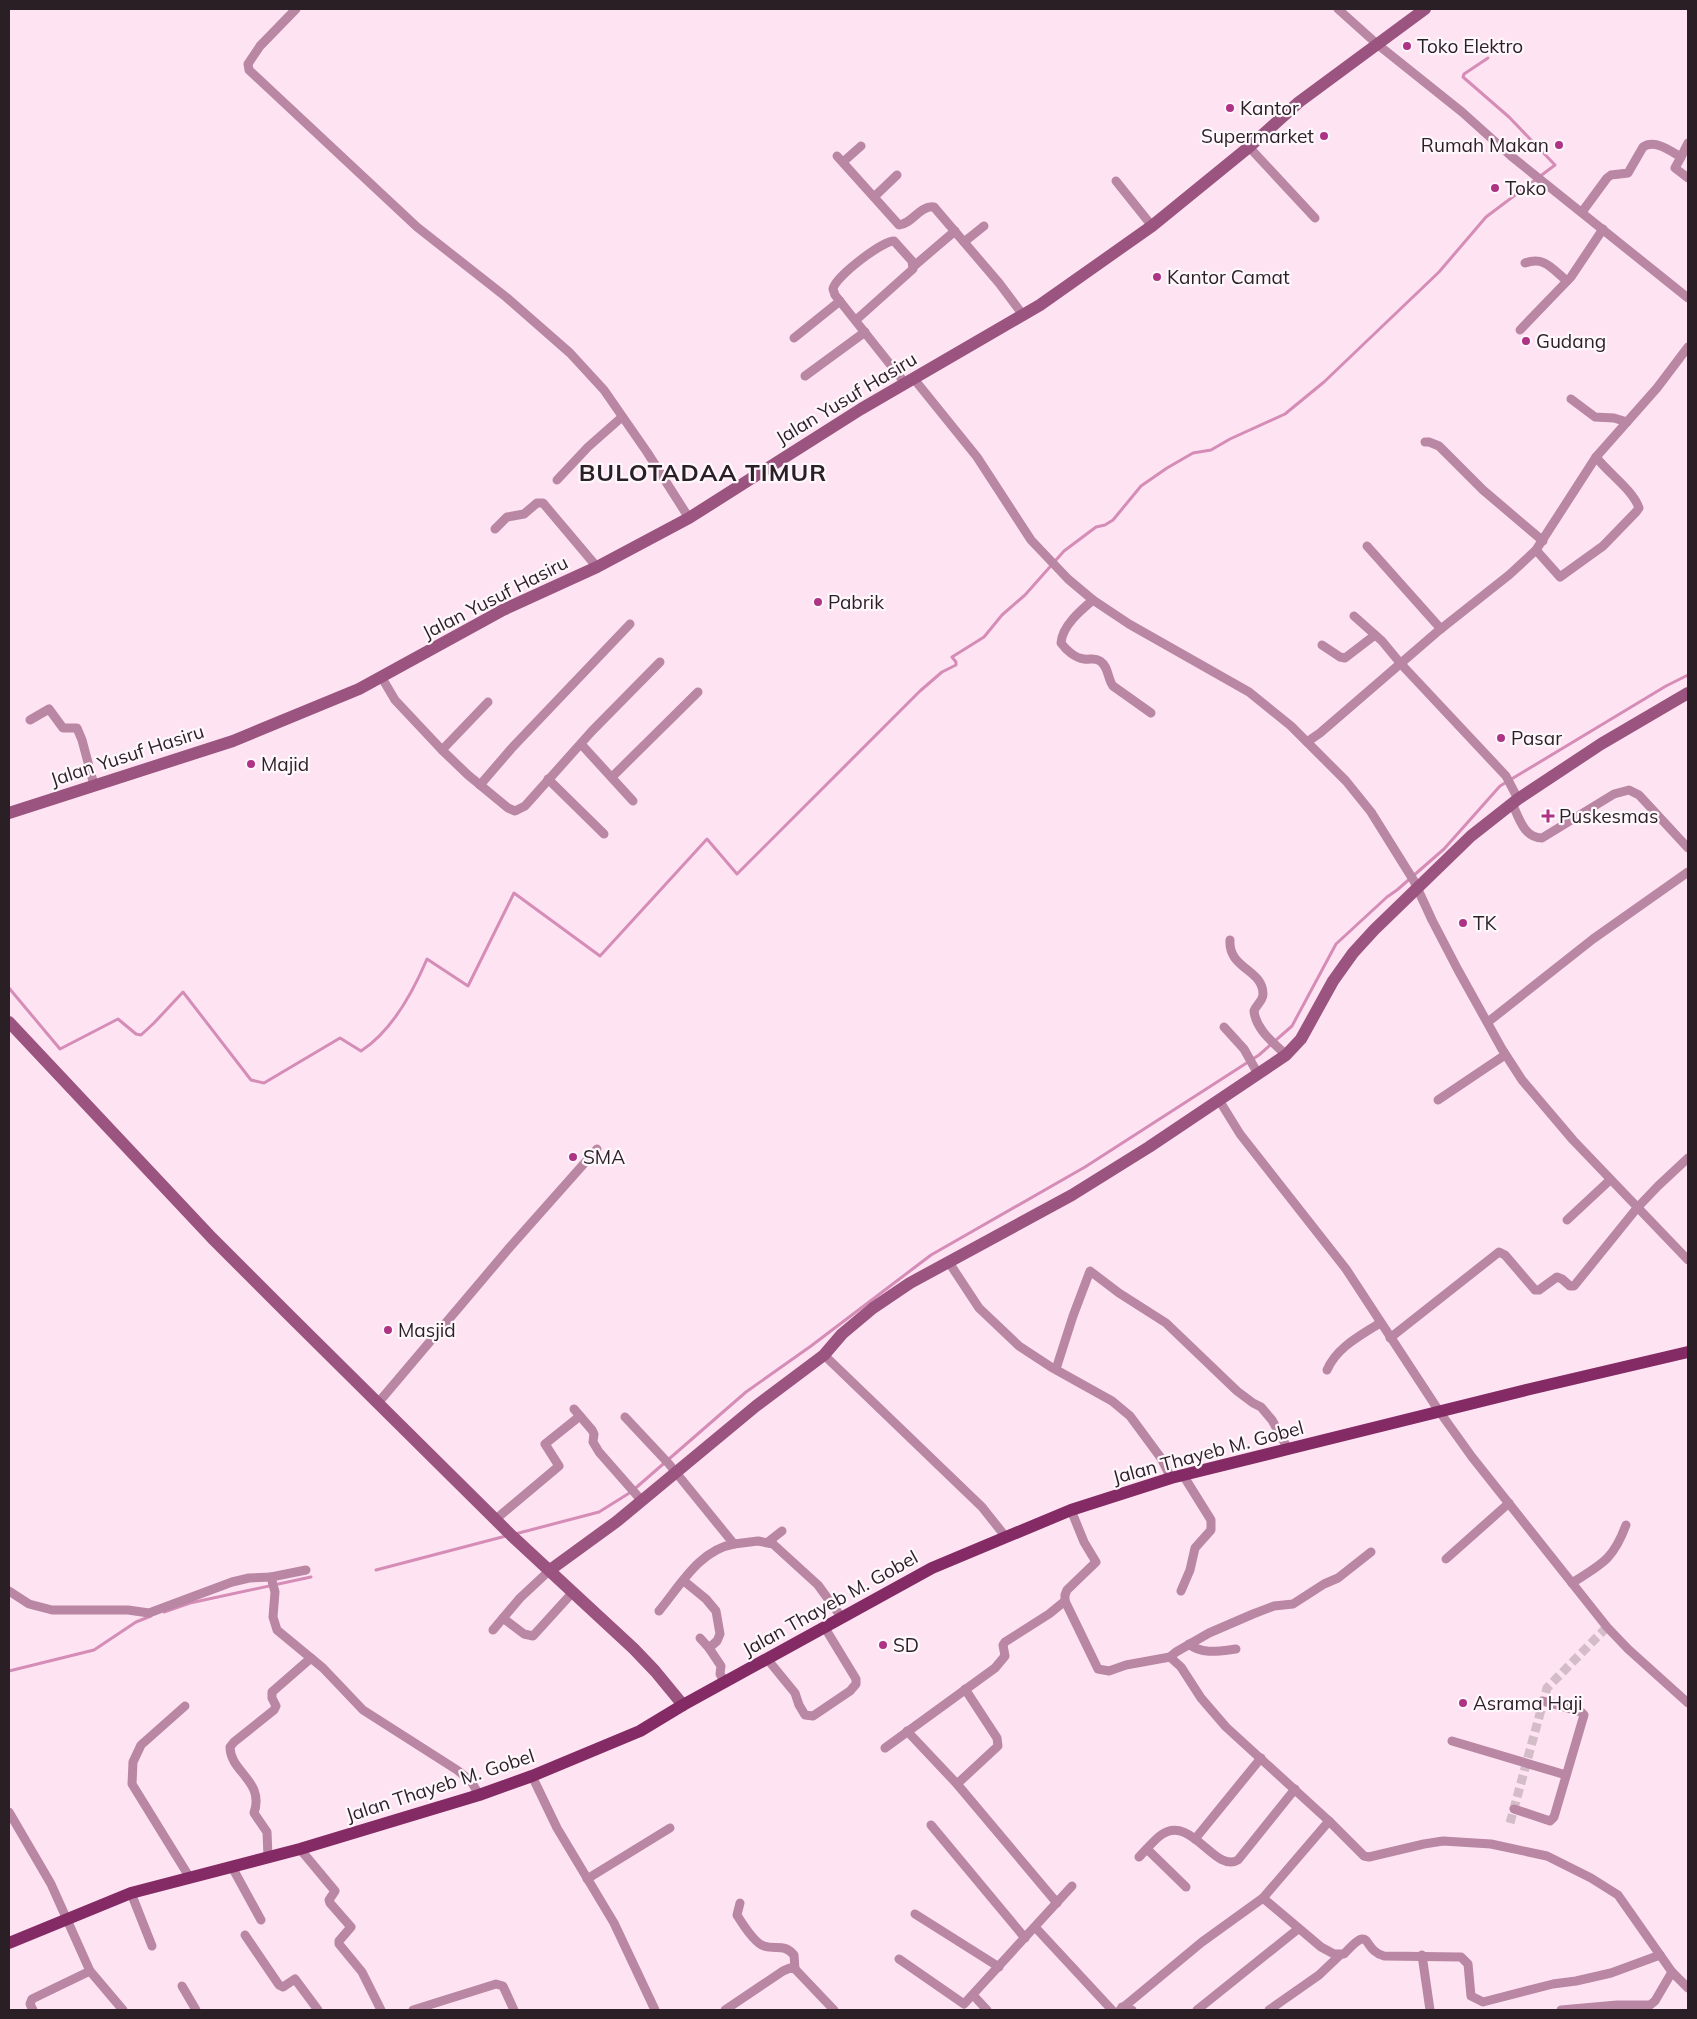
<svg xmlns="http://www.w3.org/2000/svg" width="1697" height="2019" viewBox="0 0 1697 2019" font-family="Mulish,sans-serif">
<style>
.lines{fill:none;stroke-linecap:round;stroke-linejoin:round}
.stream{stroke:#d58cb7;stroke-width:3}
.street-tunnel{stroke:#d4bdc9;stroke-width:9;stroke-dasharray:9 4.5;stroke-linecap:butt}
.street{stroke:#b986a3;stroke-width:9}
.secondary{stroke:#9b537f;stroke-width:12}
.primary{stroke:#842b66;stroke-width:12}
.poi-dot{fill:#ae3385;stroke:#fef7fb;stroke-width:2}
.labels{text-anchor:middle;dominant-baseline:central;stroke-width:4.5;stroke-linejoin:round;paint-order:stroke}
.poi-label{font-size:19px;fill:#2b1f26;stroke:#fef7fb;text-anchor:start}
.street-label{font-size:19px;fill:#2b1f26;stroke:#fef7fb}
.district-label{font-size:24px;font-weight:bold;letter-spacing:1px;fill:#2b1f26;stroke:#fef7fb}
</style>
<rect width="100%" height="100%" fill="#fee4f2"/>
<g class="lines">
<g class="stream">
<path d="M 9,988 L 60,1049 L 118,1019 L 136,1034 L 141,1035 L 154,1023 L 183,992 L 251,1080 L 264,1083 L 340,1038 L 361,1051 C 392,1031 413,992 427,959 L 468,986 L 514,893 L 600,956 L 707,839 L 737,874 L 920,691 L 942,672 L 956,665 L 956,662 L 952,657 L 984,637 L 1002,615 L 1025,595 L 1064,551 L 1096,527 L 1105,525 L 1113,520 L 1141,486 L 1167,468 L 1193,453 L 1211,450 L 1230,439 L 1285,414 L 1324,382 L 1439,272 L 1486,217 L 1555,165 L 1509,117 L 1463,77 L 1464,74 L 1488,58"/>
<path d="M 515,1534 L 599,1512 L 631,1492 L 746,1392 L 811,1346 L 931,1255 L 1085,1167 L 1259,1055 L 1292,1026 L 1336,944 L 1387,897 L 1397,890 L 1444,849 L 1500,786 L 1666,686 L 1688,675"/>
<path d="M 376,1570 L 506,1536"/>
<path d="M 164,1612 L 190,1603 L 311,1577"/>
<path d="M 9,1671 L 94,1650 L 136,1622 L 151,1616"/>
</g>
<path class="street-tunnel" d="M 1510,1823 L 1547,1688 L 1607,1627"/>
<g class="street">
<path d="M 296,9 L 260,46 L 248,64 L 249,70 L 417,227 L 506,297 L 570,353 L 604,390 L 647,452 L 689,518"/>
<path d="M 1338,9 L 1377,44 L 1462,112 L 1511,156 L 1688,298"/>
<path d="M 1249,147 L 1315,218"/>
<path d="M 837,156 L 899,225 C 912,224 920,205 934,207 L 999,283 L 1023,315"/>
<path d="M 1681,157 L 1688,143"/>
<path d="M 843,162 L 861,146"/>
<path d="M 1116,181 L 1152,226"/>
<path d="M 874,197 L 897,175"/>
<path d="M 1582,212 L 1607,178 L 1611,175 L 1628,173 L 1643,147 C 1655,139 1670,151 1681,157 L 1675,168 L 1688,178"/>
<path d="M 964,242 L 984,226"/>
<path d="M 1525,263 C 1545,256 1552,269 1567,281"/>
<path d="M 914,266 L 955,231"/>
<path d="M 856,320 L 913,269 L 912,261 L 894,241 C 882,241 835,277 833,289 L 835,295 L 905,383"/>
<path d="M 1520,330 L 1571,277 L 1603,229"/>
<path d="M 794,338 L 840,301"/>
<path d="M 805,376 L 865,332"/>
<path d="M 914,379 L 977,457 L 1031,540 L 1068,579 L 1093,600 L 1129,624 L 1249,692 L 1291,726 L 1346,781 L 1371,812 L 1414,881 L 1432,920 L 1458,970 L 1502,1049 L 1522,1080 L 1573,1140 L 1688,1260"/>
<path d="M 1571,399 L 1595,417 L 1614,418 L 1627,422"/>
<path d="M 1425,442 L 1429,442 L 1439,446 L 1483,490 L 1543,541"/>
<path d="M 557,480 L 588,447 L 622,417"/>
<path d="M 495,529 L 507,517 L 524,514 L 537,503 L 543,503 L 597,567"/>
<path d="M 1367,546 L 1441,629"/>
<path d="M 1536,550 L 1560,577 L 1603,546 L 1636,512 L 1639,508 C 1633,490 1608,473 1596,457"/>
<path d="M 1093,600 C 1081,610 1062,626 1061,643 C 1066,650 1075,658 1084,659 C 1090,660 1094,657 1100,661 C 1109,667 1107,678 1113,686 L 1151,713"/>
<path d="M 1354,616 L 1382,641 L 1401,664 L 1506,776 L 1518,799"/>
<path d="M 1322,645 L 1340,657 L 1345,658 L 1375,635"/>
<path d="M 382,678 L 395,700 L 442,750"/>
<path d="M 488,702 L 442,750 L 468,775 L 508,808 L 515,811 L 525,806 L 592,731 L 660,662"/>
<path d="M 30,720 L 49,709 L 63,728 L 77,728 L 82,740 L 94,785"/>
<path d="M 1307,742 L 1320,733 L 1437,632 L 1509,575 L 1536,550 L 1596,457 L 1657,388 L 1688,347"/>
<path d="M 581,744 L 633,801"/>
<path d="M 612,777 L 698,692"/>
<path d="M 548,779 L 604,834"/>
<path d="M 480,785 L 511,749 L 630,624"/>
<path d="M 1512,803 C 1519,818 1524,838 1542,838 L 1614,794 L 1629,790 L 1639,795 L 1688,848"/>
<path d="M 1230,940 C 1228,969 1263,969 1263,994 C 1263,1001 1256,1005 1254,1011 C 1256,1030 1274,1043 1286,1055"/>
<path d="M 1488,1022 L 1593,939 L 1688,872"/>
<path d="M 1224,1027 L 1244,1049 L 1258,1074"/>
<path d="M 1219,1100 L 1240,1134 L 1346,1269 L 1439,1411 L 1472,1457 L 1607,1627 L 1628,1649 L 1688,1703"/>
<path d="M 1438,1100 L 1505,1055"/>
<path d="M 1567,1220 L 1610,1180"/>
<path d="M 948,1261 L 979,1308 L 1019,1346 L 1051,1367 L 1112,1401 L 1130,1416 L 1161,1458 L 1171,1478"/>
<path d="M 1390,1338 L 1499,1252 L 1505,1255 L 1535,1290 L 1539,1290 L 1557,1277 L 1562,1279 L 1570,1286 L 1574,1286 L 1637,1208 L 1658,1186 L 1688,1158"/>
<path d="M 824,1355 L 982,1507 L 1005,1536"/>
<path d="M 1056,1369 L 1073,1316 L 1090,1271 L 1119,1293 L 1166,1323 L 1237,1391 L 1253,1403 L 1261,1407 L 1272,1420 L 1288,1449"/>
<path d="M 1327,1370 C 1337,1347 1360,1336 1380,1323"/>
<path d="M 378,1403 L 510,1247 L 597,1149"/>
<path d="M 574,1409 L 592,1430 L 594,1434 L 593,1442 L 599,1452 L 642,1501"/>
<path d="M 625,1417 L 669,1464 L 734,1544 L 758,1541 L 773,1544 L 818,1585 L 842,1618"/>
<path d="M 496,1519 L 559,1466 L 545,1444 L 580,1416"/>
<path d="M 768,1542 L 782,1531"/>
<path d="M 1446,1559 L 1509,1503"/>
<path d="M 271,1577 L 306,1570"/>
<path d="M 684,1581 L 706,1599 L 716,1611 L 720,1634 L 717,1641 L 709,1648 L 721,1666 L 720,1674 L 725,1682"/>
<path d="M 1572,1583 C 1602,1564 1613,1560 1626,1525"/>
<path d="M 9,1591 L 29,1604 L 52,1610 L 128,1610 L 149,1613 L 232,1582 L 249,1578 L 271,1577 L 275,1592 L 273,1617 L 277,1630 L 323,1668 L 363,1710 L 457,1770 L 471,1781 L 479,1795"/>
<path d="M 1181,1591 L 1190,1570 L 1195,1548 L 1211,1530 L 1211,1520 L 1183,1475"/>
<path d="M 1065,1601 L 1065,1595 L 1067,1590 L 1096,1562 L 1084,1542 L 1071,1510"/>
<path d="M 659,1611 C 680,1586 699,1550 734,1544"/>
<path d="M 503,1618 L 524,1634 L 533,1636 L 573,1592"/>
<path d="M 493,1630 L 520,1598 L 550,1570"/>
<path d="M 700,1638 L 709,1648"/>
<path d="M 1189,1644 C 1202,1655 1220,1651 1236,1649"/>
<path d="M 1170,1657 L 1176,1652 L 1209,1633 L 1253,1614 L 1274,1606 L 1293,1604 L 1324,1584 L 1338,1578 L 1371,1552"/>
<path d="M 768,1660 L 795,1693 L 799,1705 L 805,1715 L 813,1716 L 850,1691 L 856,1684 L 856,1679 L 825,1628"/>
<path d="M 185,1706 L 141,1745 L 133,1762 L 132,1784 L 190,1878"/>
<path d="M 907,1731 L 957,1784 L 1057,1903"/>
<path d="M 1452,1741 L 1566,1775"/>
<path d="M 885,1748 L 995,1668 L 1005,1656 L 1003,1645 L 1005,1642 L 1049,1614 L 1065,1601 L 1098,1669 L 1109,1671 L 1126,1665 L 1170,1657 L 1181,1667 L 1201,1698 L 1226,1727 L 1329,1821 L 1364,1856 L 1369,1857 L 1424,1844 L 1443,1841 L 1491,1844 L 1547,1856 L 1591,1878 L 1618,1895 L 1672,1972 L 1688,1988"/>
<path d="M 532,1776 L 557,1828 L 614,1923 L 655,2010"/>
<path d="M 957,1784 L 998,1746 L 997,1738 L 965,1689"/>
<path d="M 1514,1809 L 1550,1821 L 1554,1817 L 1584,1715 L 1581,1712 L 1543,1701"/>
<path d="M 9,1812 L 51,1884 L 90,1971 L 123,2010"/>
<path d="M 931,1825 L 1025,1938"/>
<path d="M 1195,1839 L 1261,1758"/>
<path d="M 300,1849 L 335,1891 L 329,1900 L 330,1903 L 351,1927 L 339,1941 L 339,1944 L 362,1972 L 381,2010"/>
<path d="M 1147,1849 L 1186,1887"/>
<path d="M 268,1857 L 267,1832 L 254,1813 C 265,1781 230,1772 230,1747 L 234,1742 L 274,1710 L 276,1706 L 272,1698 L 272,1692 L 311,1658"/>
<path d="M 1139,1857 C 1146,1850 1153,1841 1161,1835 C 1191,1813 1215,1874 1238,1860 L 1295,1789"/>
<path d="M 232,1867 L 261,1920"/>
<path d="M 587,1879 L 670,1828"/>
<path d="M 131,1893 L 152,1946"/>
<path d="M 1263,1898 L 1329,1821"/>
<path d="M 740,1903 L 737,1915 C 742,1923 754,1943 764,1946 C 776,1950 784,1943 794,1955 L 795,1969"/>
<path d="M 915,1914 L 999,1967"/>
<path d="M 1035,1927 L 1112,2010"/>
<path d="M 245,1935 L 279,1985 L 283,1987 L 295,1979 L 318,2010"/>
<path d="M 1422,1955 L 1430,2010"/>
<path d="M 899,1959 L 964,2004 L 1072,1886"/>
<path d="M 182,1986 L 196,2010"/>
<path d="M 973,1995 L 987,2010"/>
<path d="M 1122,2007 L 1132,2010"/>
<path d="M 33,2010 L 30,2004 L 32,1999 L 90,1971"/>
<path d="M 413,2010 L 496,1984 L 503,1986 L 514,2010"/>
<path d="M 725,2010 L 783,1971 L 790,1968 L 795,1969 L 834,2010"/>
<path d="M 1120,2010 L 1202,1942 L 1263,1898 L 1321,1947 L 1334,1954 L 1344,1954 C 1373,1922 1361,1950 1384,1956 L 1461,1957 L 1468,1964 L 1471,1996 L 1483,2002 L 1553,1984 L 1576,1981 L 1611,1973 L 1660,1955"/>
<path d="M 1197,2010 L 1298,1929"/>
<path d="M 1269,2010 L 1319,1975 L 1340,1955"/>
<path d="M 1561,2010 L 1617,2005 L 1650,2005 L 1655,2001 L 1672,1972"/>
</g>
<g class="secondary">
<path d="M 9,813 L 233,741 L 359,689 L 503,610 L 597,567 L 689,518 L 861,409 L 1040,305 L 1152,226 L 1249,147 L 1299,102 L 1425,9"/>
<path d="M 9,1022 L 212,1238 L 291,1317 L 512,1536 L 634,1649 L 655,1671 L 683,1705"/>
<path d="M 550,1570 L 616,1522 L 756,1406 L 824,1355 L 842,1334 L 873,1308 L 910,1283 L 1072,1195 L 1149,1147 L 1286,1055 L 1301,1039 L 1333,981 L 1353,953 L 1374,930 L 1471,836 L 1518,799 L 1601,744 L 1688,693"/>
</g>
<path class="primary" d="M 9,1943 L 131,1893 L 300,1849 L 479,1795 L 532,1776 L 640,1731 L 683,1705 L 932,1568 L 1071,1510 L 1171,1478 L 1288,1449 L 1526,1390 L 1688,1352"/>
</g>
<g class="poi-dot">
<circle cx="1407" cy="46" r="5"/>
<circle cx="1230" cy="108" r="5"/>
<circle cx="1324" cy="136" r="5"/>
<circle cx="1559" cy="145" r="5"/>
<circle cx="1495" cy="188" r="5"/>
<circle cx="1157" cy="277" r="5"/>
<circle cx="1526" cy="341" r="5"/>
<circle cx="818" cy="602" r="5"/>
<circle cx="1501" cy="738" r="5"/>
<circle cx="251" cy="764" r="5"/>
<path d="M1545.5 808.5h5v5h5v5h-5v5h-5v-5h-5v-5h5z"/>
<circle cx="1463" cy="923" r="5"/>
<circle cx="573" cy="1157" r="5"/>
<circle cx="388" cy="1330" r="5"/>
<circle cx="883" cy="1645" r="5"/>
<circle cx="1463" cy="1703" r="5"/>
</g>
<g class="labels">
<g class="poi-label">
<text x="1417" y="46">Toko Elektro</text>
<text x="1240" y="108">Kantor</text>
<text x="1314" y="136" text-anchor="end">Supermarket</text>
<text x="1549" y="145" text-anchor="end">Rumah Makan</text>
<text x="1505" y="188">Toko</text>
<text x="1167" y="277">Kantor Camat</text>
<text x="1536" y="341">Gudang</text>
<text x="828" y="602">Pabrik</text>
<text x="1511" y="738">Pasar</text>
<text x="261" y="764">Majid</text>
<text x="1559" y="816">Puskesmas</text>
<text x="1473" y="923">TK</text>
<text x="583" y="1157">SMA</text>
<text x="398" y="1330">Masjid</text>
<text x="893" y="1645">SD</text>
<text x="1473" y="1703">Asrama Haji</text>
</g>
<g class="street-label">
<text transform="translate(846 398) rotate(-31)">Jalan Yusuf Hasiru</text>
<text transform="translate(495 597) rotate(-27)">Jalan Yusuf Hasiru</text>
<text transform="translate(127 755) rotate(-18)">Jalan Yusuf Hasiru</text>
<text transform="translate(1208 1452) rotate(-15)">Jalan Thayeb M. Gobel</text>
<text transform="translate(830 1603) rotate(-29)">Jalan Thayeb M. Gobel</text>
<text transform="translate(440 1785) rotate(-18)">Jalan Thayeb M. Gobel</text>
</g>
<g class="district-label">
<text x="703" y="472">BULOTADAA TIMUR</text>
</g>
</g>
<rect width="1697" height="2019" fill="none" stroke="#2b1f26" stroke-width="20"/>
</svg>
